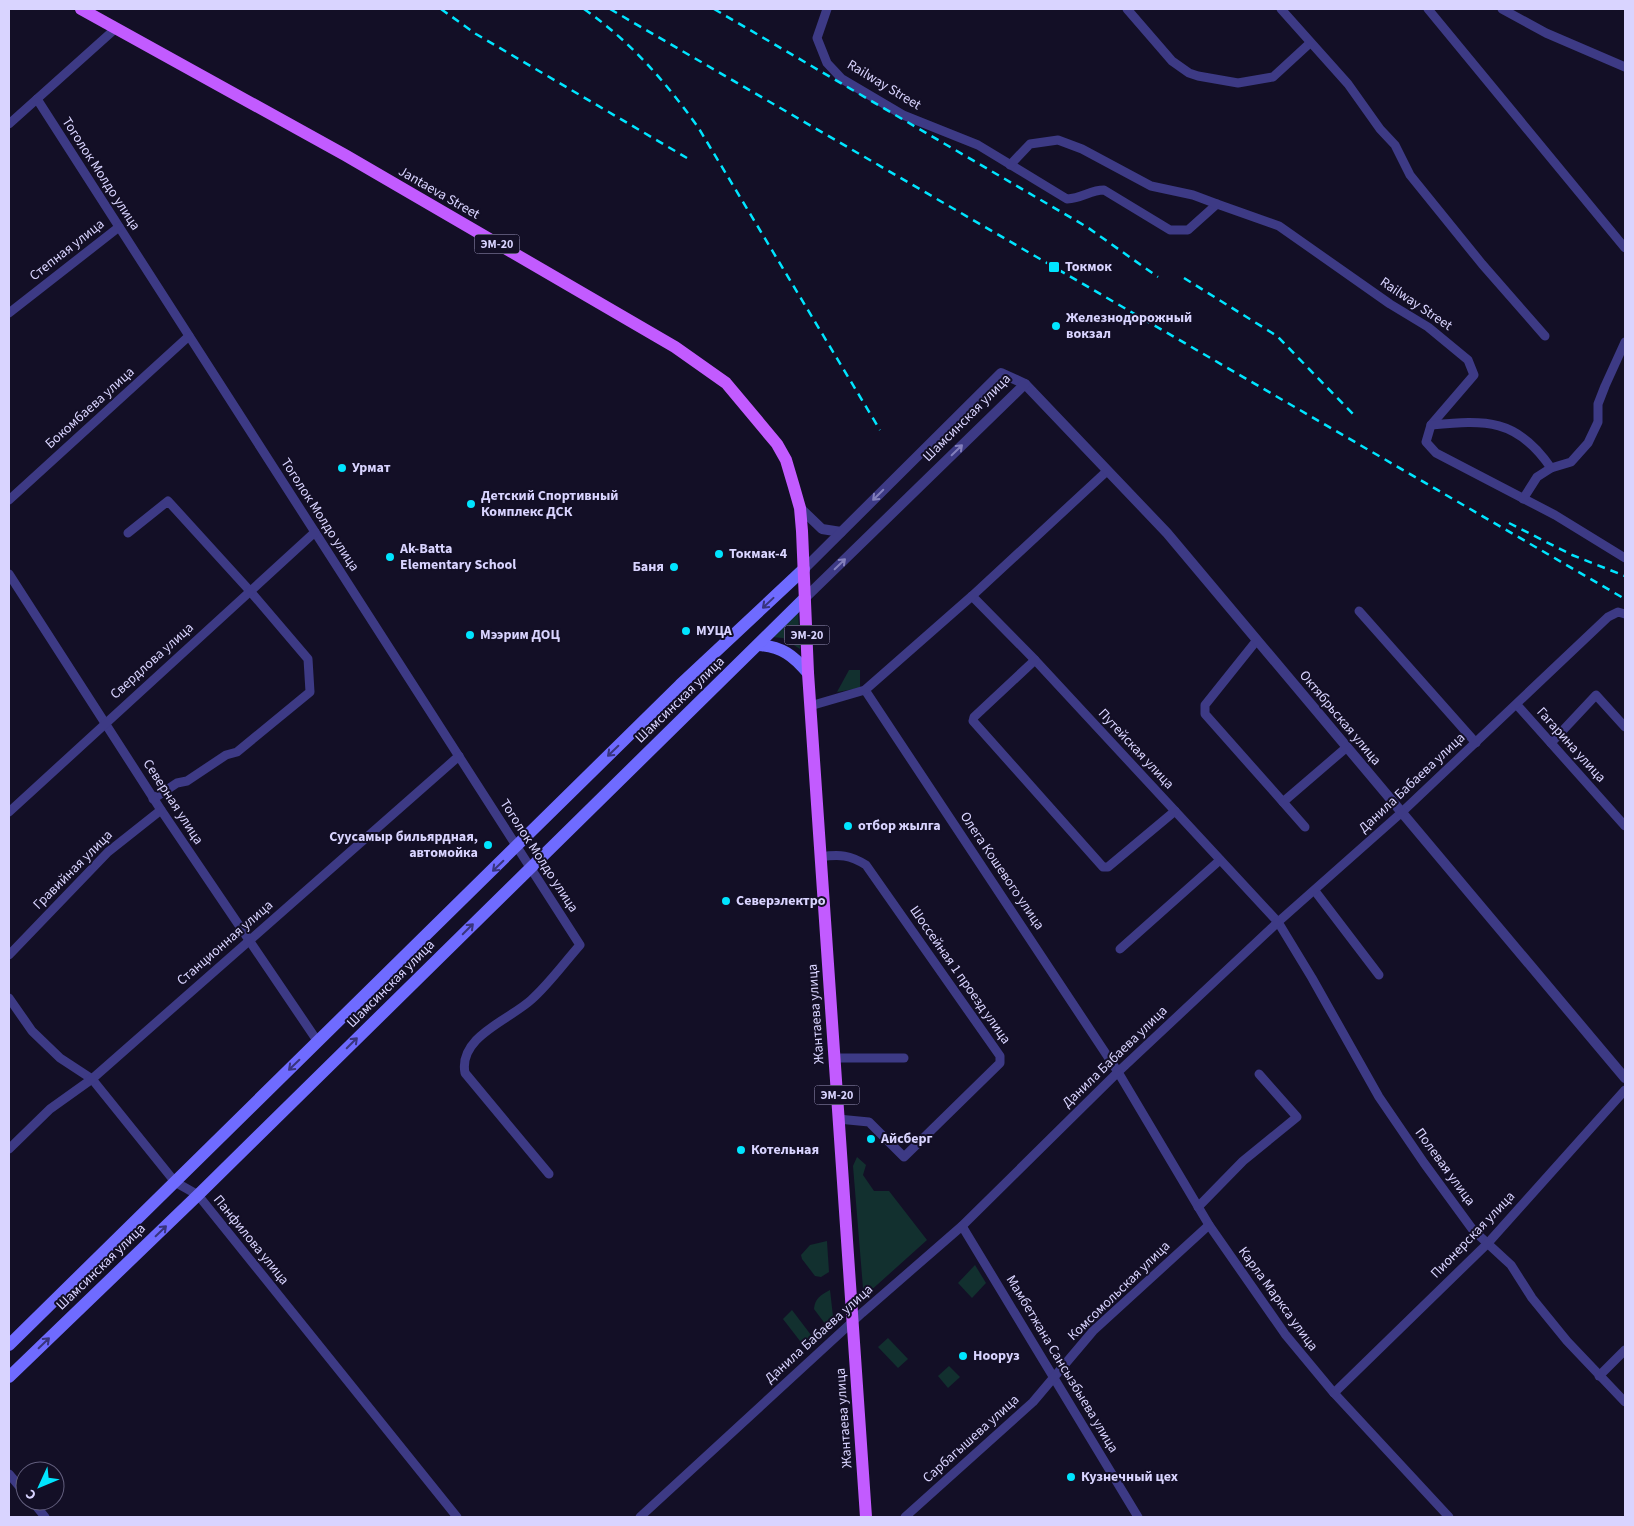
<svg xmlns="http://www.w3.org/2000/svg" width="1634" height="1526" viewBox="0 0 1634 1526" font-family="'Source Sans 3',sans-serif">
<style>
.green{fill:#12302f}
.lines{fill:none;stroke-linecap:round;stroke-linejoin:round}
.minor{stroke:#3d3a85;stroke-width:9}
.tertiary{stroke:#3d3a85;stroke-width:10}
.secondary{stroke:#6f6bff;stroke-width:12}
.primary{stroke:#c25bff;stroke-width:12}
.rail{stroke:#00e5ff;stroke-width:2.5;stroke-dasharray:8 6;stroke-linecap:butt}
.oneway{stroke:#837fbc}
.oneway2{stroke:#38347d}
.poi-dot{fill:#00e5ff;stroke:#130f26;stroke-width:2}
.labels{text-anchor:middle;dominant-baseline:central;stroke-width:4;stroke-linejoin:round;paint-order:stroke}
.shield{fill:#130f26;stroke:#9e99be;stroke-width:1}
.shield-label{font-size:12px;font-weight:bold;fill:#d9d4ff}
.street-label{font-size:14px;fill:#d9d4ff;stroke:#130f26}
.poi-label{font-size:14px;font-weight:bold;fill:#d9d4ff;stroke:#130f26;text-anchor:start}
</style>
<rect width="100%" height="100%" fill="#130f26"/>
<g class="green">
<path d="M 798,611 L 800,649 L 783,638 L 771,637 Z"/>
<path d="M 849,670 L 860,670 L 860,688 L 837,692 Z"/>
<path d="M 857,1157 L 866,1165 L 863,1175 L 874,1191 L 889,1191 L 927,1240 L 868,1293 L 863,1288 L 853,1166 Z"/>
<path d="M 827,1241 L 829,1272 L 821,1277 L 815,1276 L 802,1259 L 801,1255 L 810,1245 Z"/>
<path d="M 975,1265 L 986,1283 L 972,1298 L 958,1283 Z"/>
<path d="M 830,1290 L 834,1325 L 829,1329 L 814,1309 C 815,1298 821,1295 830,1290 Z"/>
<path d="M 792,1310 L 814,1339 L 813,1345 L 807,1350 L 783,1319 Z"/>
<path d="M 888,1338 L 908,1359 L 898,1368 L 878,1347 Z"/>
<path d="M 949,1366 L 960,1377 L 948,1388 L 938,1376 Z"/>
</g>
<g class="lines">
<g class="minor">
<path d="M 827,9 L 817,38 L 827,63 L 842,79 L 903,115 L 978,145 L 1067,199 C 1083,198 1090,190 1104,190 L 1170,230 L 1188,230 L 1217,204 L 1279,226 L 1390,304 L 1428,327 L 1468,360 L 1474,375 L 1431,425 L 1426,442 L 1436,453 L 1555,515 L 1625,558"/>
<path d="M 1127,9 L 1172,61 L 1189,73 L 1198,76 L 1238,83 L 1273,77 L 1310,43"/>
<path d="M 1281,9 L 1348,84 L 1380,129 L 1395,145 L 1410,175 L 1482,264 L 1545,336"/>
<path d="M 1428,9 L 1625,248"/>
<path d="M 1502,9 L 1546,33 L 1625,67"/>
<path d="M 37,99 L 580,945 C 564,963 549,984 531,1000 C 509,1020 458,1037 465,1073 L 549,1174"/>
<path d="M 9,124 L 115,29"/>
<path d="M 1010,165 L 1030,144 L 1058,140 L 1082,149 L 1151,186 L 1193,195 L 1217,204"/>
<path d="M 9,313 L 119,227"/>
<path d="M 1431,425 C 1486,420 1517,418 1551,468"/>
<path d="M 1523,499 L 1537,477 L 1551,468 L 1571,462 L 1588,443 L 1598,422 L 1598,404 L 1605,386 L 1625,342"/>
<path d="M 9,500 L 189,336"/>
<path d="M 128,533 L 168,501 L 250,591 L 308,659 L 310,692 L 237,752 L 226,755 L 187,781 L 177,783 L 153,799"/>
<path d="M 9,574 L 161,810 L 318,1042"/>
<path d="M 972,596 L 1035,660 L 1278,922 L 1312,978 L 1379,1097 L 1424,1163 L 1473,1230 L 1511,1265 L 1532,1298 L 1567,1341 L 1625,1402"/>
<path d="M 1359,611 L 1476,743"/>
<path d="M 1257,640 L 1205,705 L 1205,714 L 1283,802 L 1347,747"/>
<path d="M 1035,660 L 974,717 L 973,721 L 1103,867 L 1108,867 L 1175,811"/>
<path d="M 865,690 L 1118,1072 L 1209,1225 L 1285,1334 L 1334,1393 L 1449,1517"/>
<path d="M 1517,705 L 1625,826"/>
<path d="M 810,706 L 865,690 L 972,596 L 1107,471"/>
<path d="M 1551,743 L 1596,695 L 1625,727"/>
<path d="M 1283,802 L 1305,827"/>
<path d="M 9,812 L 315,532"/>
<path d="M 820,857 C 840,854 850,855 866,865 L 1000,1056 L 1000,1063 L 904,1157 L 869,1122 L 838,1119"/>
<path d="M 1315,891 L 1379,975"/>
<path d="M 1120,949 L 1220,860"/>
<path d="M 9,955 L 108,852 L 161,810"/>
<path d="M 9,998 L 32,1031 L 60,1058 L 92,1079 L 175,1182 L 198,1195 L 457,1517"/>
<path d="M 834,1058 L 904,1058"/>
<path d="M 9,1149 L 50,1109 L 92,1079 L 459,756"/>
<path d="M 1198,1207 L 1243,1161 L 1297,1117 L 1259,1074"/>
<path d="M 962,1226 L 1138,1517"/>
<path d="M 1599,1376 L 1625,1350"/>
<path d="M 1334,1393 L 1488,1243 L 1625,1090"/>
<path d="M 9,1474 L 25,1493"/>
<path d="M 32,1501 L 45,1517"/>
<path d="M 640,1517 L 862,1313 L 962,1226 L 1118,1072 L 1278,922 L 1401,813 L 1608,617 L 1618,612 L 1625,614"/>
<path d="M 905,1517 L 1033,1402 L 1093,1331 L 1209,1225"/>
</g>
<g class="tertiary">
<path d="M 800,508 L 822,529 L 841,532"/>
<path d="M 804,569 L 1001,373 L 1025,384 L 1167,533 L 1625,1078"/>
<path d="M 805,598 L 1025,384"/>
</g>
<g class="secondary">
<path d="M 759,645 C 782,647 793,655 808,673"/>
<path d="M 9,1345 L 680,685 L 804,569"/>
<path d="M 9,1377 L 198,1195 L 805,598"/>
</g>
<path class="primary" d="M 81,9 L 345,155 L 675,347 L 726,383 L 777,444 L 786,460 L 794,487 L 800,508 L 802,531 L 808,673 L 866,1517"/>
<g class="rail">
<path d="M 441,9 L 476,34 L 687,158"/>
<path d="M 584,9 C 631,42 664,80 698,127 L 880,430"/>
<path d="M 610,9 L 1625,599"/>
<path d="M 714,9 L 1087,227 L 1158,277"/>
<path d="M 1184,278 L 1277,336 L 1353,414"/>
<path d="M 1509,523 L 1572,555 L 1625,576"/>
</g>
</g>
<defs><path id="oneway-shaft" d="M-6 0H5M1.5-3L5.5 0L1.5 3" fill="none" stroke-width="1.6" stroke-linecap="round" stroke-linejoin="round" transform="scale(1.25)"/></defs>
<g class="oneway">
<use href="#oneway-shaft" transform="translate(957 450) rotate(-44)"/>
<use href="#oneway-shaft" transform="translate(878 495) rotate(135)"/>
<use href="#oneway-shaft" transform="translate(840 564) rotate(-44)"/>
</g>
<g class="oneway2">
<use href="#oneway-shaft" transform="translate(768 603) rotate(137)"/>
<use href="#oneway-shaft" transform="translate(613 751) rotate(136)"/>
<use href="#oneway-shaft" transform="translate(498 866) rotate(136)"/>
<use href="#oneway-shaft" transform="translate(468 929) rotate(-45)"/>
<use href="#oneway-shaft" transform="translate(352 1043) rotate(-45)"/>
<use href="#oneway-shaft" transform="translate(294 1065) rotate(136)"/>
<use href="#oneway-shaft" transform="translate(161 1231) rotate(-44)"/>
<use href="#oneway-shaft" transform="translate(44 1343) rotate(-44)"/>
</g>
<g class="poi-dot">
<rect x="1048" y="261" width="12" height="12" rx="2.5"/>
<circle cx="1056" cy="326" r="5"/>
<circle cx="342" cy="468" r="5"/>
<circle cx="471" cy="504" r="5"/>
<circle cx="719" cy="554" r="5"/>
<circle cx="390" cy="557" r="5"/>
<circle cx="674" cy="567" r="5"/>
<circle cx="686" cy="631" r="5"/>
<circle cx="470" cy="635" r="5"/>
<circle cx="848" cy="826" r="5"/>
<circle cx="488" cy="845" r="5"/>
<circle cx="726" cy="901" r="5"/>
<circle cx="871" cy="1139" r="5"/>
<circle cx="741" cy="1150" r="5"/>
<circle cx="963" cy="1356" r="5"/>
<circle cx="1071" cy="1477" r="5"/>
</g>
<g class="labels">
<g class="shield">
<rect x="474.5" y="234.5" width="45" height="19" rx="4"/>
<rect x="784.5" y="625.5" width="45" height="19" rx="4"/>
<rect x="814.5" y="1085.5" width="45" height="19" rx="4"/>
</g>
<g class="shield-label">
<text x="497" y="244">ЭМ-20</text>
<text x="807" y="635">ЭМ-20</text>
<text x="837" y="1095">ЭМ-20</text>
</g>
<g class="street-label">
<text transform="translate(884 85) rotate(31)">Railway Street</text>
<text transform="translate(101 174) rotate(57)">Тоголок Молдо улица</text>
<text transform="translate(439 193) rotate(30)">Jantaeva Street</text>
<text transform="translate(67 250) rotate(-38)">Степная улица</text>
<text transform="translate(1416 304) rotate(34)">Railway Street</text>
<text transform="translate(90 408) rotate(-42)">Бокомбаева улица</text>
<text transform="translate(967 418) rotate(-45)">Шамсинская улица</text>
<text transform="translate(320 515) rotate(57)">Тоголок Молдо улица</text>
<text transform="translate(152 661) rotate(-42)">Свердлова улица</text>
<text transform="translate(680 700) rotate(-44)">Шамсинская улица</text>
<text transform="translate(1340 718) rotate(50)">Октябрьская улица</text>
<text transform="translate(1571 745) rotate(48)">Гагарина улица</text>
<text transform="translate(1136 749) rotate(47)">Путейская улица</text>
<text transform="translate(1412 783) rotate(-43)">Данила Бабаева улица</text>
<text transform="translate(173 802) rotate(57)">Северная улица</text>
<text transform="translate(539 856) rotate(57)">Тоголок Молдо улица</text>
<text transform="translate(73 870) rotate(-45)">Гравийная улица</text>
<text transform="translate(1002 871) rotate(56)">Олега Кошевого улица</text>
<text transform="translate(225 943) rotate(-41)">Станционная улица</text>
<text transform="translate(960 975) rotate(55)">Шоссейная 1 проезд улица</text>
<text transform="translate(391 984) rotate(-45)">Шамсинская улица</text>
<text transform="translate(816 1014) rotate(-94)">Жантаева улица</text>
<text transform="translate(1115 1057) rotate(-44)">Данила Бабаева улица</text>
<text transform="translate(1445 1167) rotate(54)">Полевая улица</text>
<text transform="translate(1473 1235) rotate(-46)">Пионерская улица</text>
<text transform="translate(251 1240) rotate(51)">Панфилова улица</text>
<text transform="translate(101 1267) rotate(-44)">Шамсинская улица</text>
<text transform="translate(1119 1291) rotate(-44)">Комсомольская улица</text>
<text transform="translate(1278 1299) rotate(54)">Карла Маркса улица</text>
<text transform="translate(819 1334) rotate(-42)">Данила Бабаева улица</text>
<text transform="translate(1062 1364) rotate(59)">Мамбетжана Сансызбыева улица</text>
<text transform="translate(844 1418) rotate(-94)">Жантаева улица</text>
<text transform="translate(971 1439) rotate(-42)">Сарбагышева улица</text>
</g>
<g class="poi-label">
<text x="1065" y="267">Токмок</text>
<text x="1066" y="318">Железнодорожный<tspan x="1066" dy="16">вокзал</tspan></text>
<text x="352" y="468">Урмат</text>
<text x="481" y="496">Детский Спортивный<tspan x="481" dy="16">Комплекс ДСК</tspan></text>
<text x="400" y="549">Ak-Batta<tspan x="400" dy="16">Elementary School</tspan></text>
<text x="729" y="554">Токмак-4</text>
<text x="664" y="567" text-anchor="end">Баня</text>
<text x="696" y="631">МУЦА</text>
<text x="480" y="635">Мээрим ДОЦ</text>
<text x="858" y="826">отбор жылга</text>
<text x="478" y="837" text-anchor="end">Суусамыр бильярдная,<tspan x="478" dy="16">автомойка</tspan></text>
<text x="736" y="901">Северэлектро</text>
<text x="881" y="1139">Айсберг</text>
<text x="751" y="1150">Котельная</text>
<text x="973" y="1356">Нооруз</text>
<text x="1081" y="1477">Кузнечный цех</text>
</g>
</g>
<rect width="1634" height="1526" fill="none" stroke="#d9d4ff" stroke-width="20"/>
<g transform="translate(40 1486) rotate(226)"><circle r="24" fill="#130f26" stroke="#625e7d"/>
<path d="M0-4L9 19L0 12L-9 19Z" fill="#00e5ff"/>
<text y="-8" font-size="14" font-weight="bold" text-anchor="middle" fill="#d9d4ff">С</text>
</g>
</svg>
